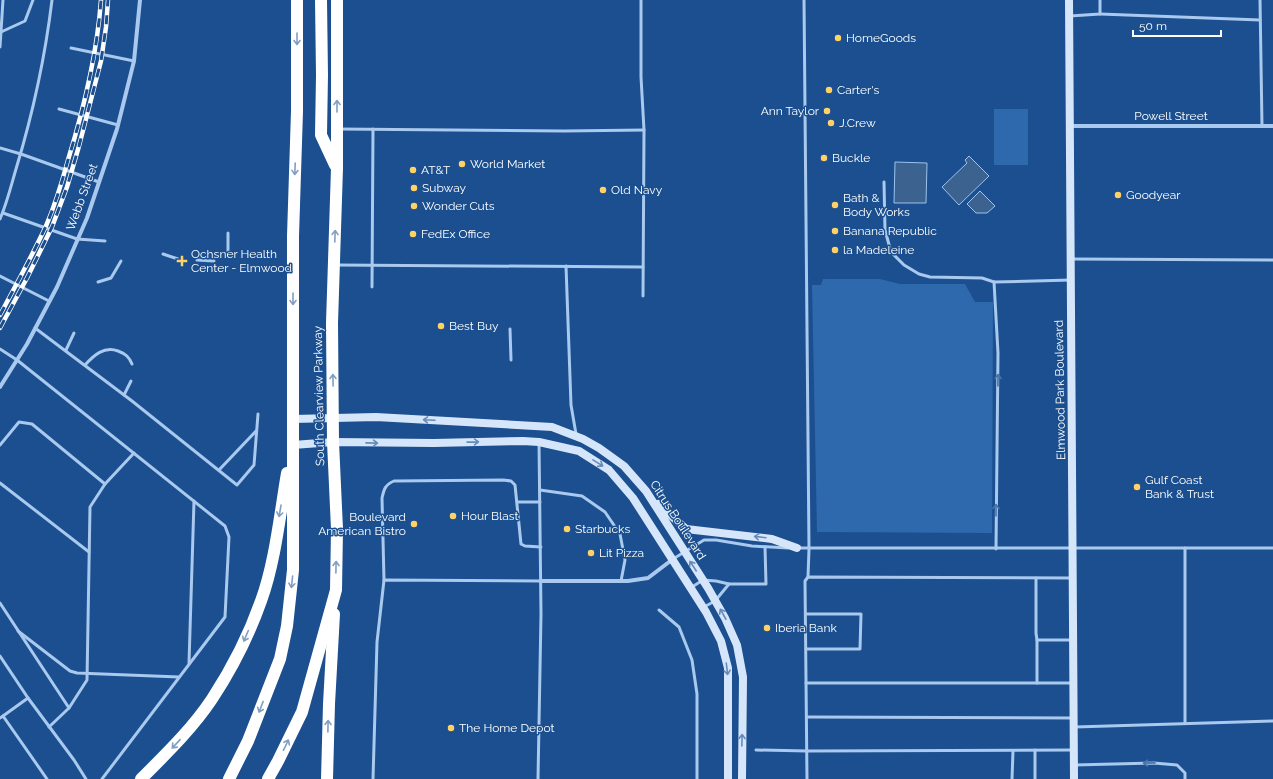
<svg xmlns="http://www.w3.org/2000/svg" width="1273" height="779" viewBox="0 0 1273 779" font-family="Raleway,sans-serif">
<style>
.green{fill:#2e69ad}
.water{fill:#3c6290;stroke:#9cc4f0}
.lines{fill:none;stroke-linecap:round;stroke-linejoin:round}
.lane{stroke:#a9c9ee;stroke-width:3}
.street{stroke:#a9c9ee;stroke-width:4}
.secondary{stroke:#d6e6fa;stroke-width:8}
.highway{stroke:#fff;stroke-width:12}
.rail-casing{stroke:#fff;stroke-width:4.5}
.rail{stroke:#1b4f8f;stroke-width:3;stroke-dasharray:9;stroke-linecap:butt}
.oneway{stroke:#829ec1}
.oneway2{stroke:#4674ac}
.oneway3{stroke:#668bba}
.poi-dot{fill:#ffd166;stroke:#1b4f8f;stroke-width:1.5}
.labels{text-anchor:middle;dominant-baseline:central;stroke-width:3;stroke-linejoin:round;paint-order:stroke}
.poi-label{font-size:12px;fill:#fff;stroke:#1b4f8f;text-anchor:start}
.street-label{font-size:12px;fill:#fff;stroke:#1b4f8f}
</style>
<rect width="100%" height="100%" fill="#1b4f8f"/>
<g class="green">
<rect x="994" y="109" width="34" height="56"/>
<path d="M 823,279 L 880,279 L 900,284 L 965,284 L 975,302 L 993,302 L 992,533 L 817,532 L 812,285 L 821,285 Z"/>
</g>
<g class="water">
<path d="M 969,156 L 989,176 L 959,205 L 942,187 L 967,163 L 965,160 Z"/>
<path d="M 895,162 L 927,163 L 926,203 L 894,203 Z"/>
<path d="M 980,191 L 995,206 L 987,213 L 976,213 L 967,204 Z"/>
</g>
<g class="lines">
<g class="lane">
<path d="M 641,0 L 641,77 L 644,130 L 643,296"/>
<path d="M 804,0 L 809,549 L 808,577"/>
<path d="M 1260,0 L 1262,126"/>
<path d="M 1100,14 L 1260,20"/>
<path d="M 1070,16 L 1100,14 L 1100,0"/>
<path d="M 1,32 L 25,21 L 33,0"/>
<path d="M 0,47 L 3,0"/>
<path d="M 71,48 L 134,61"/>
<path d="M 59,109 L 118,125"/>
<path d="M 339,129 L 564,131 L 644,130"/>
<path d="M 0,148 L 21,154 L 99,182"/>
<path d="M 884,182 L 885,230 L 891,252 L 904,265 L 919,274 L 930,277 L 982,278 L 994,282 L 1071,280"/>
<path d="M 3,213 L 77,239 L 105,241"/>
<path d="M 0,219 C 7,203 11,186 16,169 C 33,113 45,58 52,0"/>
<path d="M 163,254 L 178,259"/>
<path d="M 228,256 L 228,233"/>
<path d="M 1072,259 L 1273,260"/>
<path d="M 197,260 L 214,261"/>
<path d="M 337,265 L 643,267"/>
<path d="M 566,266 L 571,405 L 576,434"/>
<path d="M 0,276 L 49,301"/>
<path d="M 98,282 L 111,278 L 121,261"/>
<path d="M 994,282 L 998,353 L 996,549"/>
<path d="M 372,287 L 373,129"/>
<path d="M 35,328 L 132,401 L 237,485 L 254,465 L 258,414"/>
<path d="M 510,329 L 511,360"/>
<path d="M 0,349 L 17,360 L 225,526 L 229,537 L 225,617 L 102,779"/>
<path d="M 66,350 L 74,333"/>
<path d="M 85,365 C 94,355 104,346 118,351 C 126,354 129,357 132,364"/>
<path d="M 124,395 L 131,381"/>
<path d="M 0,445 L 19,422 L 32,424 L 105,484 L 134,453"/>
<path d="M 219,470 L 256,431"/>
<path d="M 0,483 L 89,552"/>
<path d="M 540,490 L 582,496 L 605,512 L 620,534 L 625,560 L 621,581"/>
<path d="M 517,502 L 540,502"/>
<path d="M 797,548 L 1273,548"/>
<path d="M 673,559 L 704,540 L 716,540 L 752,546 L 788,548"/>
<path d="M 1036,578 L 1036,633 L 1037,640"/>
<path d="M 384,580 L 382,498 C 384,489 385,485 394,481 L 503,480 L 511,481 L 515,485 L 521,544 L 525,546 L 541,547"/>
<path d="M 692,587 L 703,580 L 716,581 L 729,584 L 766,584 L 765,547"/>
<path d="M 0,603 L 69,708 L 49,727"/>
<path d="M 704,607 L 715,601 L 729,584"/>
<path d="M 659,610 L 679,627 L 692,660 L 697,694 L 697,779"/>
<path d="M 806,614 L 861,614 L 860,649 L 806,649"/>
<path d="M 18,631 L 70,671 L 77,673 L 179,677"/>
<path d="M 0,656 L 28,698 L 74,760 L 86,779"/>
<path d="M 189,663 L 194,501"/>
<path d="M 806,683 L 1073,683"/>
<path d="M 1037,683 L 1037,640 L 1072,640"/>
<path d="M 69,708 L 87,680 L 90,507 L 105,484"/>
<path d="M 3,716 L 28,698"/>
<path d="M 807,717 L 1073,718"/>
<path d="M 0,718 L 3,716 L 47,779"/>
<path d="M 1185,723 L 1185,548"/>
<path d="M 1075,727 L 1273,721"/>
<path d="M 756,750 L 807,751 L 1073,750"/>
<path d="M 1035,750 L 1035,779"/>
<path d="M 1074,765 L 1154,763 L 1177,765 L 1185,773 L 1185,779"/>
<path d="M 373,779 L 377,642 L 384,580 L 541,581"/>
<path d="M 538,779 L 541,614 L 539,442"/>
<path d="M 807,779 L 805,581 L 808,577 L 1072,578"/>
<path d="M 1012,779 L 1013,751"/>
</g>
<g class="street">
<path d="M 1069,126 L 1273,126"/>
<path d="M 0,387 L 27,344 L 57,287 L 87,218 L 117,129 L 134,61 L 140,0"/>
<path d="M 541,581 L 628,581 L 648,578 L 673,559"/>
</g>
<g class="secondary">
<path d="M 1069,0 L 1074,779"/>
<path d="M 293,419 L 376,417 L 552,427 L 583,439 L 599,448 L 624,466 L 646,491 L 708,588 L 725,618 L 737,645 L 743,677 L 742,779"/>
<path d="M 293,445 L 333,442 L 434,443 L 523,441 L 539,442 L 579,451 L 609,470 L 633,498 L 706,612 L 721,641 L 728,668 L 728,779"/>
<path d="M 658,504 L 686,529 L 772,539 L 797,548"/>
</g>
<g class="highway">
<path d="M 321,0 L 322,75 L 321,135 L 335,165"/>
<path d="M 141,779 C 166,754 192,729 212,699 C 231,670 249,635 261,601 C 275,563 280,514 287,473"/>
<path d="M 229,779 L 248,741 L 280,659 L 287,626 L 293,570 L 293,236 L 297,111 L 297,0"/>
<path d="M 268,779 L 278,761 L 302,712 L 336,590 L 337,529 L 333,442 L 332,323 L 337,168 L 337,0"/>
<path d="M 327,779 L 329,704 L 334,614"/>
</g>
<defs>
<g id="rail">
<path d="M 0,315 C 16,285 32,256 46,226 C 55,205 62,182 68,160 C 84,108 97,55 101,0"/>
<path d="M 0,328 L 27,278 L 52,227 L 67,187 L 79,146 L 101,61 L 106,27 L 108,0"/>
</g>
</defs>
<use href="#rail" class="rail-casing"/>
<use href="#rail" class="rail"/>
</g>
<defs><path id="oneway-shaft" d="M-6 0H5M1.5-3L5.5 0L1.5 3" fill="none" stroke-width="1.6" stroke-linecap="round" stroke-linejoin="round"/></defs>
<g class="oneway">
<use href="#oneway-shaft" transform="translate(297 39) rotate(90)"/>
<use href="#oneway-shaft" transform="translate(337 106) rotate(-90)"/>
<use href="#oneway-shaft" transform="translate(295 169) rotate(92)"/>
<use href="#oneway-shaft" transform="translate(335 236) rotate(-88)"/>
<use href="#oneway-shaft" transform="translate(293 299) rotate(90)"/>
<use href="#oneway-shaft" transform="translate(333 380) rotate(-91)"/>
<use href="#oneway-shaft" transform="translate(280 511) rotate(100)"/>
<use href="#oneway-shaft" transform="translate(336 567) rotate(-89)"/>
<use href="#oneway-shaft" transform="translate(292 582) rotate(96)"/>
<use href="#oneway-shaft" transform="translate(246 636) rotate(113)"/>
<use href="#oneway-shaft" transform="translate(261 707) rotate(111)"/>
<use href="#oneway-shaft" transform="translate(328 726) rotate(-89)"/>
<use href="#oneway-shaft" transform="translate(176 744) rotate(133)"/>
<use href="#oneway-shaft" transform="translate(286 745) rotate(-64)"/>
</g>
<g class="oneway2">
<use href="#oneway-shaft" transform="translate(998 380) rotate(-89)"/>
<use href="#oneway-shaft" transform="translate(996 510) rotate(-90)"/>
<use href="#oneway-shaft" transform="translate(1149 763) rotate(179)"/>
</g>
<g class="oneway3">
<use href="#oneway-shaft" transform="translate(429 420) rotate(-177)"/>
<use href="#oneway-shaft" transform="translate(473 442) rotate(-1)"/>
<use href="#oneway-shaft" transform="translate(372 443) rotate(1)"/>
<use href="#oneway-shaft" transform="translate(598 463) rotate(32)"/>
<use href="#oneway-shaft" transform="translate(760 537) rotate(-173)"/>
<use href="#oneway-shaft" transform="translate(693 566) rotate(-123)"/>
<use href="#oneway-shaft" transform="translate(723 614) rotate(-119)"/>
<use href="#oneway-shaft" transform="translate(727 669) rotate(83)"/>
<use href="#oneway-shaft" transform="translate(742 740) rotate(-89)"/>
</g>
<g class="poi-dot">
<circle cx="838" cy="38" r="4"/>
<circle cx="829" cy="90" r="4"/>
<circle cx="827" cy="111" r="4"/>
<circle cx="831" cy="123" r="4"/>
<circle cx="824" cy="158" r="4"/>
<circle cx="462" cy="164" r="4"/>
<circle cx="413" cy="170" r="4"/>
<circle cx="414" cy="188" r="4"/>
<circle cx="603" cy="190" r="4"/>
<circle cx="1118" cy="195" r="4"/>
<circle cx="835" cy="205" r="4"/>
<circle cx="414" cy="206" r="4"/>
<circle cx="835" cy="231" r="4"/>
<circle cx="413" cy="234" r="4"/>
<circle cx="835" cy="250" r="4"/>
<path d="M180 255h4v4h4v4h-4v4h-4v-4h-4v-4h4z"/>
<circle cx="441" cy="326" r="4"/>
<circle cx="1137" cy="487" r="4"/>
<circle cx="453" cy="516" r="4"/>
<circle cx="414" cy="524" r="4"/>
<circle cx="567" cy="529" r="4"/>
<circle cx="591" cy="553" r="4"/>
<circle cx="767" cy="628" r="4"/>
<circle cx="451" cy="728" r="4"/>
</g>
<g class="labels">
<g class="poi-label">
<text x="846" y="38">HomeGoods</text>
<text x="837" y="90">Carter's</text>
<text x="819" y="111" text-anchor="end">Ann Taylor</text>
<text x="839" y="123">J.Crew</text>
<text x="832" y="158">Buckle</text>
<text x="470" y="164">World Market</text>
<text x="421" y="170">AT&amp;T</text>
<text x="422" y="188">Subway</text>
<text x="611" y="190">Old Navy</text>
<text x="1126" y="195">Goodyear</text>
<text x="843" y="198">Bath &amp;<tspan x="843" dy="14">Body Works</tspan></text>
<text x="422" y="206">Wonder Cuts</text>
<text x="843" y="231">Banana Republic</text>
<text x="421" y="234">FedEx Office</text>
<text x="843" y="250">la Madeleine</text>
<text x="191" y="254">Ochsner Health<tspan x="191" dy="14">Center - Elmwood</tspan></text>
<text x="449" y="326">Best Buy</text>
<text x="1145" y="480">Gulf Coast<tspan x="1145" dy="14">Bank &amp; Trust</tspan></text>
<text x="461" y="516">Hour Blast</text>
<text x="406" y="517" text-anchor="end">Boulevard<tspan x="406" dy="14">American Bistro</tspan></text>
<text x="575" y="529">Starbucks</text>
<text x="599" y="553">Lit Pizza</text>
<text x="775" y="628">Iberia Bank</text>
<text x="459" y="728">The Home Depot</text>
</g>
<g class="street-label">
<text x="1171" y="116">Powell Street</text>
<text transform="translate(82 197) rotate(-70)">Webb Street</text>
<text transform="translate(1060 390) rotate(-91)">Elmwood Park Boulevard</text>
<text transform="translate(319 396) rotate(-91)">South Clearview Parkway</text>
<text transform="translate(678 520) rotate(57)">Citrus Boulevard</text>
</g>
</g>
<path d="M1133 30v6h88v-6" fill="none" stroke="#ffffff" stroke-width="2"/>
<text x="1139" y="30" font-size="12" fill="#ffffff" stroke="#1b4f8f" stroke-width="3" paint-order="stroke">50 m</text>
</svg>
